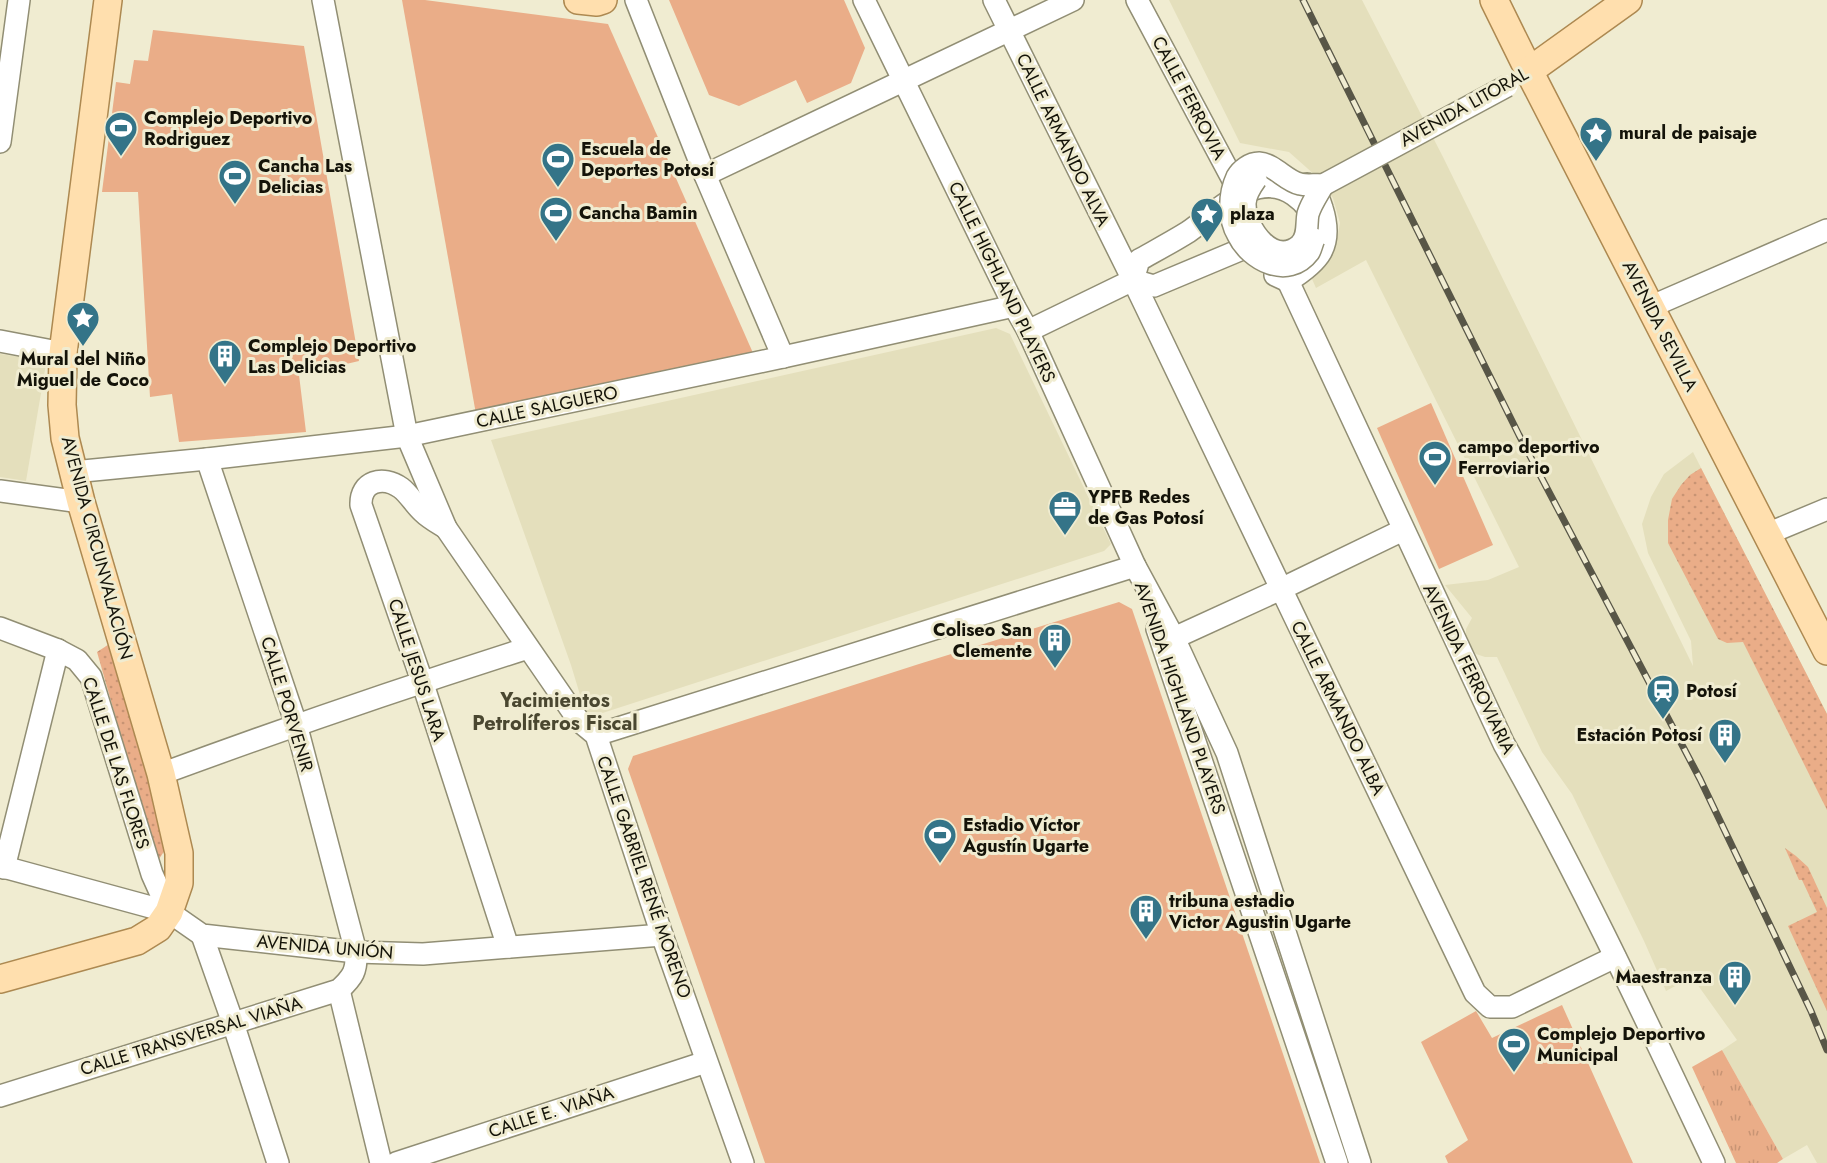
<svg xmlns="http://www.w3.org/2000/svg" width="1827" height="1163" viewBox="0 0 1827 1163" font-family="Jost,sans-serif">
<style>
.built{fill:#e4dfbc}
.grass{fill:url(#grass-dots)}
.park{fill:url(#park-tufts)}
.pitch{fill:#eaad88}
.lines{fill:none;stroke-linecap:round;stroke-linejoin:round}
.minor-casing{stroke:#918e74;stroke-width:24}
.major-casing{stroke:#ad8951;stroke-width:30}
.minor{stroke:#fff;stroke-width:21}
.major{stroke:#ffdfae;stroke-width:27}
.rail-casing{stroke:#585647;stroke-width:7}
.rail{stroke:#f0ecd1;stroke-width:4.5;stroke-dasharray:14;stroke-linecap:butt}
.minor-bridge-casing{stroke:#918e74;stroke-width:24;stroke-linecap:butt}
.minor-bridge{stroke:#fff;stroke-width:21}
.labels{text-anchor:middle;dominant-baseline:central;stroke-width:6;stroke-linejoin:round;paint-order:stroke}
.street-label{font-size:18px;fill:#141309;stroke:#f0ecd1}
.poi-label{font-size:18px;font-weight:bold;fill:#141309;stroke:#f0ecd1;text-anchor:start}
.neighbourhood-label{font-size:20px;font-weight:bold;fill:#4a4730;stroke:#f0ecd1}
</style>
<defs>
<pattern id="grass-dots" width="8" height="8" patternUnits="userSpaceOnUse" patternTransform="scale(1.5)"><rect width="8" height="8" fill="#eaad88"/><path d="M2 2h.1M6 6h.1" fill="none" stroke="#c89474" stroke-width="1.8" stroke-linecap="round"/></pattern>
<pattern id="park-tufts" width="24" height="20" patternUnits="userSpaceOnUse" patternTransform="scale(1.5)"><rect width="24" height="20" fill="#eaad88"/><path d="M3 7l-1-3M5 7V3M7 7l1-3M15 17l-1-3M17 17v-4M19 17l1-3" fill="none" stroke="#c89474"/></pattern>
</defs>
<rect width="100%" height="100%" fill="#f0ecd1"/>
<g class="built">
<path d="M 1169,0 L 1362,0 L 1443,157 L 1693,666 L 1691,641 L 1648,553 L 1642,524 L 1651,497 L 1664,474 L 1693,452 L 1696,458 L 1827,714 L 1827,1163 L 1817,1163 L 1807,1145 L 1783,1159 L 1722,1050 L 1737,1040 L 1692,977 L 1666,991 L 1644,941 L 1572,794 L 1542,752 L 1497,657 L 1485,657 L 1476,654 L 1469,647 L 1466,639 L 1466,629 L 1472,618 L 1445,585 L 1488,580 L 1519,567 L 1366,260 L 1316,288 L 1312,279 L 1322,269 L 1336,245 L 1340,223 L 1333,198 L 1316,176 L 1289,152 L 1240,143 Z"/>
<path d="M 996,328 L 1010,334 L 1111,544 L 1104,551 L 587,718 L 571,665 L 491,440 Z"/>
<path d="M 0,354 L 34,359 L 46,364 L 26,481 L 0,477 Z"/>
</g>
<g class="grass">
<path d="M 1701,468 L 1827,714 L 1827,810 L 1743,642 L 1727,643 L 1718,639 L 1668,543 L 1668,520 L 1672,499 L 1681,485 L 1690,475 Z"/>
<path d="M 114,641 L 167,847 L 157,862 L 97,652 Z"/>
<path d="M 1785,848 L 1796,856 L 1808,867 L 1827,908 L 1827,1011 L 1788,926 L 1817,912 L 1802,880 L 1799,880 Z"/>
</g>
<path class="park" d="M 1722,1050 L 1783,1159 L 1777,1163 L 1736,1163 L 1692,1067 Z"/>
<g class="pitch">
<path d="M 402,0 L 425,0 L 608,24 L 753,353 L 476,414 Z"/>
<path d="M 669,0 L 844,0 L 865,48 L 851,83 L 807,103 L 796,80 L 739,106 L 709,95 Z"/>
<path d="M 153,30 L 304,46 L 359,361 L 299,375 L 306,432 L 179,442 L 172,394 L 150,397 L 138,192 L 102,192 L 116,82 L 130,84 L 134,60 L 148,61 Z"/>
<path d="M 1431,403 L 1493,545 L 1439,569 L 1377,428 Z"/>
<path d="M 1119,602 L 1132,609 L 1320,1163 L 765,1163 L 628,769 L 633,756 L 919,664 Z"/>
<path d="M 1562,1005 L 1633,1163 L 1448,1163 L 1445,1156 L 1468,1140 L 1421,1042 L 1476,1011 L 1492,1038 Z"/>
</g>
<g class="lines">
<defs>
<g id="minor">
<path d="M 323,0 L 407,436 L 446,528 L 579,721 L 596,735 L 662,935 L 743,1163"/>
<path d="M 636,0 L 705,175 L 783,357"/>
<path d="M 864,0 L 1014,306 L 1028,331 L 1135,566 L 1174,638 L 1227,753 L 1360,1163"/>
<path d="M 994,0 L 1133,280 L 1475,993 L 1490,1007 L 1512,1007 L 1615,957"/>
<path d="M 1137,0 L 1241,195"/>
<path d="M 0,142 L 19,0"/>
<path d="M 705,175 L 1073,0"/>
<path d="M 1272,251 L 1288,281 L 1504,744 C 1581,880 1647,1022 1714,1163"/>
<path d="M 1275,275 L 1288,281 C 1319,262 1334,246 1322,208 C 1320,200 1314,189 1307,184"/>
<path d="M 1133,280 L 1139,260 C 1155,251 1172,242 1188,232 C 1217,212 1257,168 1294,195 C 1304,202 1312,212 1315,224"/>
<path d="M 1650,307 L 1827,230"/>
<path d="M 1028,331 L 1133,280 L 1154,286 L 1247,247"/>
<path d="M 0,341 L 63,353"/>
<path d="M 73,472 L 207,459 L 407,436 L 783,357 L 1014,306"/>
<path d="M 0,491 L 81,502"/>
<path d="M 446,528 C 438,523 429,518 423,512 C 415,505 409,494 401,488 C 383,475 360,481 361,505 L 422,681 L 508,947"/>
<path d="M 1767,534 L 1827,509"/>
<path d="M 0,628 L 58,650 L 77,660 L 91,677 L 152,874 L 169,912"/>
<path d="M 1157,629 L 1337,1163"/>
<path d="M 1174,638 L 1281,589 L 1403,530"/>
<path d="M 596,735 L 1135,566"/>
<path d="M 161,774 C 283,729 405,687 528,648"/>
<path d="M 0,866 L 169,912 L 202,935 L 356,952 L 423,954 L 662,935"/>
<path d="M 4,868 L 58,650"/>
<path d="M 202,935 L 233,1023 L 278,1163"/>
<path d="M 339,990 L 381,1163"/>
<path d="M 0,1096 L 339,990 C 353,977 357,971 356,952 L 296,724 L 207,459"/>
<path d="M 396,1163 L 706,1062"/>
</g>
<g id="major">
<path d="M 578,0 L 597,2 L 603,0"/>
<path d="M 1494,0 L 1529,71 L 1827,651"/>
<path d="M 1529,71 L 1628,0"/>
<path d="M 0,979 L 137,941 L 158,928 L 169,912 L 179,883 L 179,853 L 161,774 L 81,502 L 65,438 L 62,405 L 63,353 L 108,0"/>
</g>
</defs>
<use href="#minor" class="minor-casing"/>
<use href="#major" class="major-casing"/>
<use href="#minor" class="minor"/>
<use href="#major" class="major"/>
<defs>
<path id="rail" d="M 1303,0 L 1519,435 L 1700,779 L 1811,1011 L 1827,1050"/>
</defs>
<use href="#rail" class="rail-casing"/>
<use href="#rail" class="rail"/>
<defs>
<g id="minor-bridge">
<path d="M 1256,179 C 1251,186 1245,195 1245,204 C 1245,229 1274,268 1300,245 C 1309,236 1306,224 1308,214 C 1311,204 1318,194 1323,185"/>
<path d="M 1314,239 C 1312,243 1311,249 1309,252 C 1288,280 1250,260 1238,235 C 1228,218 1229,194 1237,177 C 1241,170 1250,163 1259,163 C 1274,164 1286,181 1300,184 C 1307,186 1316,184 1323,185 L 1507,86"/>
</g>
</defs>
<use href="#minor-bridge" class="minor-bridge-casing"/>
<use href="#minor-bridge" class="minor-bridge"/>
</g>
<defs>
<symbol id="stadium-pin" viewBox="-11 -11 22 30"><path d="M0 17L-7.5 6A9.5 9.5 0 1 1 7.5 6Z" fill="#347488" stroke="#f0ecd1"/><path d="M0-5a6.5 5 0 1 0 0 10a6.5 5 0 1 0 0-10ZM-3.5-1.8h7v3.6h-7Z" fill="#fff"/></symbol>
<symbol id="sight-pin" viewBox="-11 -11 22 30"><path d="M0 17L-7.5 6A9.5 9.5 0 1 1 7.5 6Z" fill="#347488" stroke="#f0ecd1"/><path d="M0-6L1.8-2.2L6-1.7L2.9 1.2L3.7 5.4L0 3.3L-3.7 5.4L-2.9 1.2L-6-1.7L-1.8-2.2Z" fill="#fff"/></symbol>
<symbol id="building-pin" viewBox="-11 -11 22 30"><path d="M0 17L-7.5 6A9.5 9.5 0 1 1 7.5 6Z" fill="#347488" stroke="#f0ecd1"/><path d="M-4-6H4V6H1V3H-1V6H-4ZM-2.5-4.3h1.7v1.8h-1.7ZM.8-4.3h1.7v1.8H.8ZM-2.5-1h1.7V.8h-1.7ZM.8-1h1.7V.8H.8Z" fill="#fff"/></symbol>
<symbol id="office-pin" viewBox="-11 -11 22 30"><path d="M0 17L-7.5 6A9.5 9.5 0 1 1 7.5 6Z" fill="#347488" stroke="#f0ecd1"/><path d="M-6-3h4V-5.5h4V-3h4V5H-6ZM-1-4.5V-3h2v-1.5ZM-6 0V1H6V0Z" fill="#fff"/></symbol>
<symbol id="station-pin" viewBox="-11 -11 22 30"><path d="M0 17L-7.5 6A9.5 9.5 0 1 1 7.5 6Z" fill="#347488" stroke="#f0ecd1"/><path d="M-3-6H3Q5-6 5-4V2Q5 4 3 4L4.5 6H3L1.5 4h-3L-3 6H-4.5L-3 4Q-5 4-5 2V-4Q-5-6-3-6ZM-3.5-4v3h7v-3ZM-3.5 1v1.5H-2V1ZM2 1v1.5H3.5V1Z" fill="#fff"/></symbol>
</defs>
<g fill-rule="evenodd">
<use href="#stadium-pin" x="102" y="109" width="38" height="52"/>
<use href="#sight-pin" x="1577" y="114" width="38" height="52"/>
<use href="#stadium-pin" x="539" y="140" width="38" height="52"/>
<use href="#stadium-pin" x="216" y="157" width="38" height="52"/>
<use href="#stadium-pin" x="537" y="194" width="38" height="52"/>
<use href="#sight-pin" x="1188" y="195" width="38" height="52"/>
<use href="#sight-pin" x="64" y="299" width="38" height="52"/>
<use href="#building-pin" x="206" y="337" width="38" height="52"/>
<use href="#stadium-pin" x="1416" y="438" width="38" height="52"/>
<use href="#office-pin" x="1046" y="488" width="38" height="52"/>
<use href="#building-pin" x="1036" y="621" width="38" height="52"/>
<use href="#station-pin" x="1644" y="672" width="38" height="52"/>
<use href="#building-pin" x="1706" y="716" width="38" height="52"/>
<use href="#stadium-pin" x="921" y="816" width="38" height="52"/>
<use href="#building-pin" x="1127" y="892" width="38" height="52"/>
<use href="#building-pin" x="1716" y="958" width="38" height="52"/>
<use href="#stadium-pin" x="1495" y="1025" width="38" height="52"/>
</g>
<g class="labels">
<g class="street-label">
<text transform="translate(1189 98) rotate(62)">CALLE FERROVIA</text>
<text transform="translate(1464 107) rotate(-29)">AVENIDA LITORAL</text>
<text transform="translate(1063 140) rotate(64)">CALLE ARMANDO ALVA</text>
<text transform="translate(1002 282) rotate(64)">CALLE HIGHLAND PLAYERS</text>
<text transform="translate(1660 326) rotate(63)">AVENIDA SEVILLA</text>
<text transform="translate(547 407) rotate(-12)">CALLE SALGUERO</text>
<text transform="translate(97 548) rotate(75)">AVENIDA CIRCUNVALACIÓN</text>
<text transform="translate(1469 669) rotate(64)">AVENIDA FERROVIARIA</text>
<text transform="translate(417 670) rotate(72)">CALLE JESUS LARA</text>
<text transform="translate(1180 698) rotate(71)">AVENIDA HIGHLAND PLAYERS</text>
<text transform="translate(287 704) rotate(73)">CALLE PORVENIR</text>
<text transform="translate(1338 708) rotate(64)">CALLE ARMANDO ALBA</text>
<text transform="translate(116 763) rotate(72)">CALLE DE LAS FLORES</text>
<text transform="translate(644 877) rotate(71)">CALLE GABRIEL RENÉ MORENO</text>
<text transform="translate(325 947) rotate(5)">AVENIDA UNIÓN</text>
<text transform="translate(191 1036) rotate(-17)">CALLE TRANSVERSAL VIAÑA</text>
<text transform="translate(551 1112) rotate(-18)">CALLE E. VIAÑA</text>
</g>
<g class="poi-label">
<text x="144" y="118">Complejo Deportivo<tspan x="144" dy="21">Rodriguez</tspan></text>
<text x="1619" y="133">mural de paisaje</text>
<text x="581" y="149">Escuela de<tspan x="581" dy="21">Deportes Potosí</tspan></text>
<text x="258" y="166">Cancha Las<tspan x="258" dy="21">Delicias</tspan></text>
<text x="579" y="213">Cancha Bamin</text>
<text x="1230" y="214">plaza</text>
<text x="248" y="346">Complejo Deportivo<tspan x="248" dy="21">Las Delicias</tspan></text>
<text x="83" y="359" text-anchor="middle">Mural del Niño<tspan x="83" dy="21">Miguel de Coco</tspan></text>
<text x="1458" y="447">campo deportivo<tspan x="1458" dy="21">Ferroviario</tspan></text>
<text x="1088" y="497">YPFB Redes<tspan x="1088" dy="21">de Gas Potosí</tspan></text>
<text x="1032" y="630" text-anchor="end">Coliseo San<tspan x="1032" dy="21">Clemente</tspan></text>
<text x="1686" y="691">Potosí</text>
<text x="1702" y="735" text-anchor="end">Estación Potosí</text>
<text x="963" y="825">Estadio Víctor<tspan x="963" dy="21">Agustín Ugarte</tspan></text>
<text x="1169" y="901">tribuna estadio<tspan x="1169" dy="21">Victor Agustin Ugarte</tspan></text>
<text x="1712" y="977" text-anchor="end">Maestranza</text>
<text x="1537" y="1034">Complejo Deportivo<tspan x="1537" dy="21">Municipal</tspan></text>
</g>
<g class="neighbourhood-label">
<text x="555" y="700">Yacimientos<tspan x="555" dy="23">Petrolíferos Fiscal</tspan></text>
</g>
</g>
</svg>
